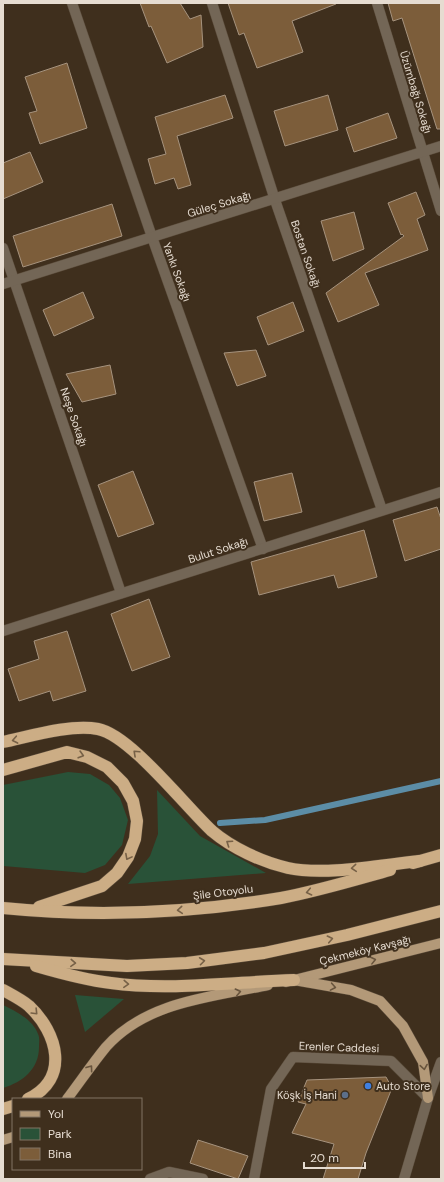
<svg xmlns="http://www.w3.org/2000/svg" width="444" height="1182" viewBox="0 0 444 1182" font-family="'DM Sans',sans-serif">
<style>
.green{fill:#295238}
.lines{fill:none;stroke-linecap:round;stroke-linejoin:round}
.stream{stroke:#5c8da6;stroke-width:6}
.building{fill:#7c5d3a;stroke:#a6937e}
.minor-casing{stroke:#5a4b3a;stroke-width:11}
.major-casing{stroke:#5a4b3a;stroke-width:11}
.highway-casing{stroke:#5a4b3a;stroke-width:13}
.minor{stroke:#736656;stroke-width:10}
.major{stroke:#b39978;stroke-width:10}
.highway{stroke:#ccad85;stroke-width:12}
.oneway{stroke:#776147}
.oneway2{stroke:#68543d}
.shop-dot{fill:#3f7fe0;stroke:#3f2f1d;stroke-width:1.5}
.service-dot{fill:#5c6f8a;stroke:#3f2f1d;stroke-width:1.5}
.labels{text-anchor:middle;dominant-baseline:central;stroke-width:4;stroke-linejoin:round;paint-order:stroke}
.street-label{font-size:11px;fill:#e6dcd1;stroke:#3f2f1d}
.poi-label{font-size:11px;fill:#e6dcd1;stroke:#3f2f1d;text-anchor:start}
</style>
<rect width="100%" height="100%" fill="#3f2f1d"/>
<g class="green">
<path d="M 68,772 L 90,774 L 109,785 L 120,798 L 128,820 L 122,845 L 105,865 L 85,873 L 3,866 L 3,785 Z"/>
<path d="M 157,790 L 200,836 L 266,873 L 128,884 L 150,856 L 158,834 Z"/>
<path d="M 75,995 L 124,999 L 85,1032 Z"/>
<path d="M 3,1005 C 16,1011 33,1020 38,1034 C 40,1038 39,1043 39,1047 C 39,1069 23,1082 3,1088 Z"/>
</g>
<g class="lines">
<path class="stream" d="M 220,823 L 265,820 L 441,781"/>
</g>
<g class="building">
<path d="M 140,3 L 180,3 L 190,19 L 201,15 L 203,47 L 167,63 L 151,26 L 149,27 Z"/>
<path d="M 228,3 L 335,3 L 336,4 L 292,21 L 303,52 L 257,68 L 244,33 L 239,35 Z"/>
<path d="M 388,3 L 441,3 L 441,129 L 437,129 L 402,18 L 393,21 Z"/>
<path d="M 67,63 L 87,128 L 40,144 L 29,113 L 37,111 L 25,77 Z"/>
<path d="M 225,95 L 233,118 L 177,136 L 191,185 L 178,189 L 174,178 L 155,184 L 148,159 L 166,154 L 155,117 Z"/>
<path d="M 328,95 L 338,130 L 285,146 L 274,111 Z"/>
<path d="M 388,113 L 397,138 L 354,152 L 346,128 Z"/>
<path d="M 30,152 L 43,182 L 3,199 L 3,163 Z"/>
<path d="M 416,192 L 425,215 L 417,219 L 428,250 L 365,273 L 379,305 L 338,322 L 326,293 L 404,236 L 402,234 L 401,235 L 388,203 Z"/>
<path d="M 112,204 L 122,236 L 23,267 L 13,236 Z"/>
<path d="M 354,212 L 364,249 L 333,261 L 321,221 Z"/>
<path d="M 83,292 L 94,318 L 54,336 L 43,310 Z"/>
<path d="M 293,302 L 304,331 L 268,345 L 257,317 Z"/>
<path d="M 256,350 L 266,376 L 237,386 L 224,353 Z"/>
<path d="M 110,365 L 116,394 L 82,402 L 66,374 Z"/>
<path d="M 133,471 L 154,524 L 118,537 L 98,485 Z"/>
<path d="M 292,473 L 302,512 L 264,521 L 254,482 Z"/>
<path d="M 437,507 L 441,519 L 441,549 L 405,561 L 393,520 Z"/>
<path d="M 364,530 L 377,577 L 338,588 L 334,575 L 259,595 L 251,562 Z"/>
<path d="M 149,599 L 170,657 L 132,671 L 111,614 Z"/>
<path d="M 67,631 L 86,691 L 53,701 L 50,691 L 19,701 L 8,669 L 39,659 L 34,641 Z"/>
<path d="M 386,1077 L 392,1088 L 366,1153 L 358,1179 L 323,1179 L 334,1144 L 292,1133 L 306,1104 L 298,1102 L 307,1080 Z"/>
<path d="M 198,1140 L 248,1156 L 238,1179 L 190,1163 Z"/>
</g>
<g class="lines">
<defs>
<g id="minor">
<path d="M 72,3 L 152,237 L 263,549"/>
<path d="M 212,3 L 275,200 L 382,510"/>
<path d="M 377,3 L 441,211"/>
<path d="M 3,248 L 121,593"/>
<path d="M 3,284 L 441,146"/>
<path d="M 3,631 L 441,492"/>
<path d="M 150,1179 L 169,1172 L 203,1179"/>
<path d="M 254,1179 L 271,1089 L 293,1057 L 391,1061 L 428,1098"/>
<path d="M 404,1179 L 428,1098 L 441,1062"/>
</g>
<g id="major">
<path d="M 298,979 L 441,943"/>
<path d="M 286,982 L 294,980 L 351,990 L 380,1001 L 403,1026 L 423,1062 L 428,1098"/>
<path d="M 67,1099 C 80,1082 92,1064 106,1047 C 147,1001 212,997 268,985"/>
<path d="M 3,1140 L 13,1137"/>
</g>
<g id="highway">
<path d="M 3,742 C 31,736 70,724 98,729 C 130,735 186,807 212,831 C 232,848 262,862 288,868 C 325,876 381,865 420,861"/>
<path d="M 3,770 L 67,752 L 87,757 L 107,767 L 123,783 L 133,801 L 137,821 L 135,839 L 128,857 L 117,873 L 102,886 L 39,907"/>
<path d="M 413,863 L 441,855"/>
<path d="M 3,908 C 94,917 191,913 281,898 C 318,891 354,880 390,870"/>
<path d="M 3,959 L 127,966 L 187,963 L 264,953 L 347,935 L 441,911"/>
<path d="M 36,966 C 60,973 85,980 111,983 C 169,991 235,982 294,980"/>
<path d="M 3,990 C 12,995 22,1000 29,1006 C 58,1033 70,1079 28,1099"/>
<path d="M 3,1109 L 13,1106"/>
</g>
</defs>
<use href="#minor" class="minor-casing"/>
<use href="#major" class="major-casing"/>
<use href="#highway" class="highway-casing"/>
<use href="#minor" class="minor"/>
<use href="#major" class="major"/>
<use href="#highway" class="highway"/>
</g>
<defs><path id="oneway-chevron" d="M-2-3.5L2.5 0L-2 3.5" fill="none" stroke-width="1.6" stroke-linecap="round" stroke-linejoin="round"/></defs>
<g class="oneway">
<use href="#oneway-chevron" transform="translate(15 740) rotate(169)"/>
<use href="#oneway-chevron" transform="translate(136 753) rotate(-137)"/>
<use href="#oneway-chevron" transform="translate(81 755) rotate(16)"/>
<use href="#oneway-chevron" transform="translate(229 843) rotate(-146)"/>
<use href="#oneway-chevron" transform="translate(128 857) rotate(118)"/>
<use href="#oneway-chevron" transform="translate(354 868) rotate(175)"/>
<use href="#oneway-chevron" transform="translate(309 892) rotate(168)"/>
<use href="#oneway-chevron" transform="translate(180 910) rotate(175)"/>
<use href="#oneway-chevron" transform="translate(330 939) rotate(-12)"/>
<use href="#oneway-chevron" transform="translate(202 961) rotate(-7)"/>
<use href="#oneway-chevron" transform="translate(73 963) rotate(3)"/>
<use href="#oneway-chevron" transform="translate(126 984) rotate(3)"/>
<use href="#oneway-chevron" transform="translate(35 1012) rotate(46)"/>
</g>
<g class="oneway2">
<use href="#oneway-chevron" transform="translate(373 960) rotate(-14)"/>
<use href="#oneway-chevron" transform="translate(333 987) rotate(10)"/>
<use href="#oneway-chevron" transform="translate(238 992) rotate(-12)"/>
<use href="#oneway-chevron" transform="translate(424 1067) rotate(81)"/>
<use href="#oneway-chevron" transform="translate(90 1068) rotate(-54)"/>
</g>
<circle class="shop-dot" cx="368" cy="1086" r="4"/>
<circle class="service-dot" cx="345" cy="1095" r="4"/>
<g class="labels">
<g class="street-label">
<text transform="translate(416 92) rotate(73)">Üzümbağı Sokağı</text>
<text transform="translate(219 204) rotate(-17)">Güleç Sokağı</text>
<text transform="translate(306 254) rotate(71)">Bostan Sokağı</text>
<text transform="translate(177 272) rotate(70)">Yankı Sokağı</text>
<text transform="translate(74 417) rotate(71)">Neşe Sokağı</text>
<text transform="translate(218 550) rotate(-18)">Bulut Sokağı</text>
<text transform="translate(223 892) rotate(-7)">Şile Otoyolu</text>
<text transform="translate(365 950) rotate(-14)">Çekmeköy Kavşağı</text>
<text transform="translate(339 1047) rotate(2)">Erenler Caddesi</text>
</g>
<g class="poi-label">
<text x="376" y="1086">Auto Store</text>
<text x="337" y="1095" text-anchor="end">Köşk İş Hani</text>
</g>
</g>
<rect width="444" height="1182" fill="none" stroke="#e6dcd1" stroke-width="8"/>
<rect x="12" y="1098" width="130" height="72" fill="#3f2f1d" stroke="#827465"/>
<rect x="20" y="1111" width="20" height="6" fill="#b39978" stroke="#827465"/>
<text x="48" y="1118" font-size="12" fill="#e6dcd1">Yol</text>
<rect x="20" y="1128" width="20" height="12" fill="#295238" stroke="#827465"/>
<text x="48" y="1138" font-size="12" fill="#e6dcd1">Park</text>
<rect x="20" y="1148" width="20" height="12" fill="#7c5d3a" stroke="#827465"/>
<text x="48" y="1158" font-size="12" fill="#e6dcd1">Bina</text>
<path d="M304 1162v6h61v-6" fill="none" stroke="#e6dcd1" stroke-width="2"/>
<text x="310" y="1162" font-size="12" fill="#e6dcd1" stroke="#3f2f1d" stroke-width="3" paint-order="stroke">20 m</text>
</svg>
